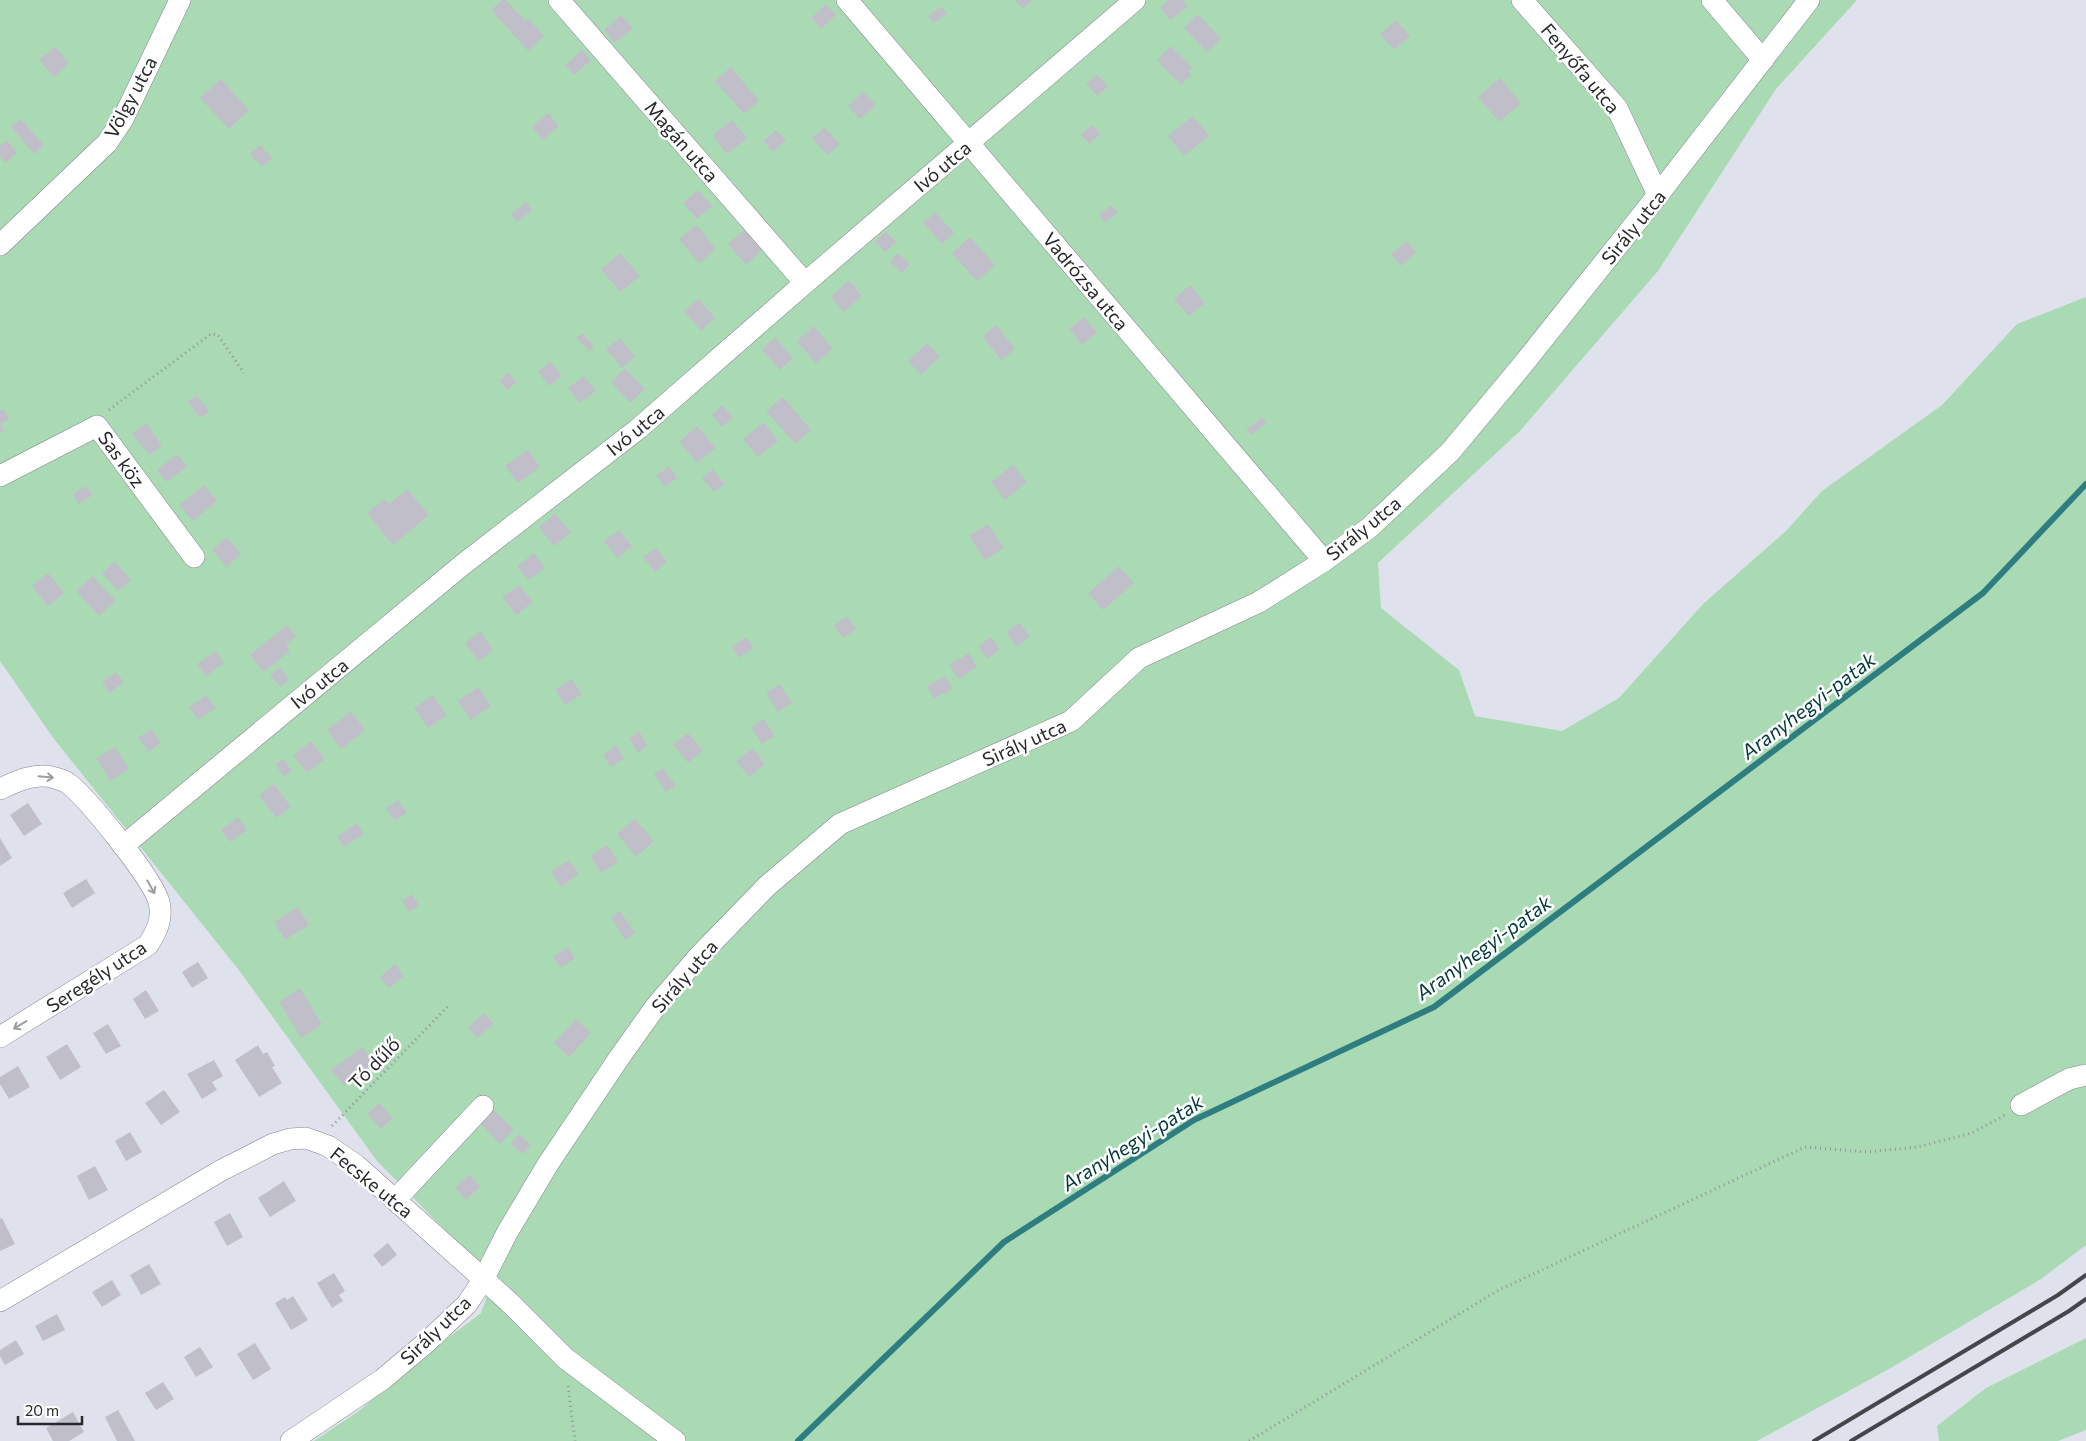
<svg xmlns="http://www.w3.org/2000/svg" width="2086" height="1441" viewBox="0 0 2086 1441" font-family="Commissioner,sans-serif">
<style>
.green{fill:#aadab4}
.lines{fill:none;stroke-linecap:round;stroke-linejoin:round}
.stream{stroke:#2e7d80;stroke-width:6}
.building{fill:#c0bfc9}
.minor-casing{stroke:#848790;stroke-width:22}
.path{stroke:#91939a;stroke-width:3;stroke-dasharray:1 4;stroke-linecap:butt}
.minor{stroke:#fff;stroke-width:21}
.rail{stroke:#45464b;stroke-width:4}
.oneway{stroke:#9e9ea0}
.labels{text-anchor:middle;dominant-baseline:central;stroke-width:5;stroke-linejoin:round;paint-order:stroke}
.street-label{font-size:19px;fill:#27282c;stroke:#fff}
.water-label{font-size:20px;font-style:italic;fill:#023839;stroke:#fff}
</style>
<rect width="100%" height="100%" fill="#dfe2ec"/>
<g class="green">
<path d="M 0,0 L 1857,0 L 1776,89 L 1658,271 L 1519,432 L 1378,563 L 1381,608 L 1459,670 L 1475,716 L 1562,731 L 1619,698 L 1703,604 L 1786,531 L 1822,491 L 1942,405 L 2017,324 L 2086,297 L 2086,1245 L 2041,1279 L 1889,1369 L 1757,1441 L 686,1441 L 679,1436 L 674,1441 L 314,1441 L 359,1411 L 403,1372 L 481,1313 L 493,1279 L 377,1161 L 238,969 L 54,739 L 0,661 Z"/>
<path d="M 2086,1338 L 2086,1430 L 2058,1441 L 1939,1441 L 1937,1426 L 1986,1388 Z"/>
</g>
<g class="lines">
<path class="stream" d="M 798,1441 L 1004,1242 L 1194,1120 L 1434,1007 L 1983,593 L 2086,484"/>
</g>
<g class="building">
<path d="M 502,0 L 506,0 L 525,21 L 528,18 L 544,36 L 528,51 L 491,10 Z"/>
<path d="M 1015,0 L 1033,0 L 1023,9 Z"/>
<path d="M 1169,0 L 1183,0 L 1188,6 L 1170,20 L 1160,7 Z"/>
<path d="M 826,4 L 836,15 L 821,29 L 811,18 Z"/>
<path d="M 942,6 L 947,14 L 934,23 L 928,16 Z"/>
<path d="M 1198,14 L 1221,39 L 1207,52 L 1184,28 Z"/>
<path d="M 621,15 L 633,28 L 615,43 L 604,30 Z"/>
<path d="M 1396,20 L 1410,36 L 1394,50 L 1380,34 Z"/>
<path d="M 1171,46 L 1192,67 L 1188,71 L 1191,75 L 1181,85 L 1157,60 Z"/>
<path d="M 55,47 L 69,63 L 54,77 L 39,60 Z"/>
<path d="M 582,50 L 591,60 L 574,75 L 565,65 Z"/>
<path d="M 731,67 L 759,101 L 744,114 L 715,81 Z"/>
<path d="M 1097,74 L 1108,87 L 1097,96 L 1086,84 Z"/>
<path d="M 1500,78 L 1521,103 L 1499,122 L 1478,97 Z"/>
<path d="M 221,79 L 249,110 L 229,129 L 200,98 Z"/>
<path d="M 863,92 L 876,105 L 860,119 L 848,106 Z"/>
<path d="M 548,113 L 559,126 L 543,140 L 532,127 Z"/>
<path d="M 1193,116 L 1209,136 L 1184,156 L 1168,136 Z"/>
<path d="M 21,119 L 44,145 L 34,154 L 11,127 Z"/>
<path d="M 732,120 L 747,139 L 727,154 L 713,135 Z"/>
<path d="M 1092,125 L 1101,134 L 1089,144 L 1081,135 Z"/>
<path d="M 825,127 L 840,144 L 827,155 L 812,138 Z"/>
<path d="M 776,130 L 786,140 L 773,152 L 763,141 Z"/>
<path d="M 7,140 L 17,153 L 5,163 L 0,157 L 0,146 Z"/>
<path d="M 260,145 L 272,158 L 262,167 L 250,154 Z"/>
<path d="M 698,190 L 712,206 L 697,219 L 683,203 Z"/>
<path d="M 526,202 L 532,210 L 517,222 L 511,214 Z"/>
<path d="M 1111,205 L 1118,213 L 1105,223 L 1099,215 Z"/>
<path d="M 935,212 L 954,233 L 942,244 L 923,223 Z"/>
<path d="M 697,225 L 716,249 L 699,263 L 679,239 Z"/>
<path d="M 744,230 L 762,250 L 746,265 L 728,244 Z"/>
<path d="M 886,231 L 896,242 L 885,252 L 875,241 Z"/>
<path d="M 970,237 L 995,265 L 977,281 L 952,253 Z"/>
<path d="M 1407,241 L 1416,253 L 1401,266 L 1391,254 Z"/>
<path d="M 620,253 L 640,276 L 620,292 L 601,269 Z"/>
<path d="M 898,253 L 910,264 L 902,273 L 890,262 Z"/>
<path d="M 849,280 L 862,296 L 844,312 L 831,297 Z"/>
<path d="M 1190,285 L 1205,303 L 1189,316 L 1174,299 Z"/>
<path d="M 699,299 L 715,318 L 701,331 L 684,311 Z"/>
<path d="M 1084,317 L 1097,333 L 1082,345 L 1069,329 Z"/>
<path d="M 996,325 L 1015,349 L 1001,360 L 983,337 Z"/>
<path d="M 814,326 L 833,349 L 816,364 L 797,341 Z"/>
<path d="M 582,333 L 594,346 L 589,351 L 576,338 Z"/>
<path d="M 775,337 L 793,358 L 780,370 L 762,350 Z"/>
<path d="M 620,338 L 635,357 L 622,368 L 606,349 Z"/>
<path d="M 927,343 L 940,357 L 921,375 L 908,361 Z"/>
<path d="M 550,361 L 562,376 L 549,386 L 538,372 Z"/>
<path d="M 625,368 L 645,389 L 630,403 L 611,382 Z"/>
<path d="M 508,372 L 517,382 L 507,390 L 499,381 Z"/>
<path d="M 584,376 L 596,391 L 580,403 L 568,388 Z"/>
<path d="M 197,395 L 209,412 L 200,418 L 188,402 Z"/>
<path d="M 783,397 L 811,430 L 795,444 L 766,411 Z"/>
<path d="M 722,405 L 733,417 L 722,427 L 712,415 Z"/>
<path d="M 4,409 L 9,419 L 1,424 L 4,431 L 0,433 L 0,411 Z"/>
<path d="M 1262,417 L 1266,423 L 1251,435 L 1246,430 Z"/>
<path d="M 764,422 L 778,441 L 758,457 L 743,439 Z"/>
<path d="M 146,423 L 162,446 L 149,455 L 132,433 Z"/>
<path d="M 697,426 L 716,448 L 697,463 L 679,442 Z"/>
<path d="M 528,450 L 540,467 L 518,483 L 505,466 Z"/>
<path d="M 177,454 L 187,467 L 166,482 L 157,470 Z"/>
<path d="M 1013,465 L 1027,482 L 1005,500 L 991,482 Z"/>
<path d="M 669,466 L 677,478 L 665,487 L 656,476 Z"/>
<path d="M 713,469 L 725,484 L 714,492 L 702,478 Z"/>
<path d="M 204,485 L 217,501 L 193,521 L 179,505 Z"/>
<path d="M 86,486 L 93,495 L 79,504 L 73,494 Z"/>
<path d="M 407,489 L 429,515 L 393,545 L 367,513 L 384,499 L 389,504 Z"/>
<path d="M 555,513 L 571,533 L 554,546 L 539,527 Z"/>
<path d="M 988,524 L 1004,548 L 985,560 L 969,536 Z"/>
<path d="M 619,530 L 632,546 L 617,558 L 604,541 Z"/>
<path d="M 227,537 L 241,554 L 227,567 L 212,550 Z"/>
<path d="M 656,548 L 667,562 L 655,572 L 643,557 Z"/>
<path d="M 534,553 L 545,568 L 528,580 L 517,566 Z"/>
<path d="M 115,561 L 131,580 L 118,591 L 102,573 Z"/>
<path d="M 1119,566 L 1134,583 L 1103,610 L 1088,593 Z"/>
<path d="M 48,573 L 64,593 L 48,606 L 32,586 Z"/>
<path d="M 93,576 L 116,601 L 99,616 L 76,591 Z"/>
<path d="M 519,585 L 533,602 L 516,615 L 502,597 Z"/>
<path d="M 847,616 L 856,629 L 843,638 L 834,625 Z"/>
<path d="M 1020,623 L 1030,637 L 1016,647 L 1006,632 Z"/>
<path d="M 287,625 L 296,637 L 286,645 L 290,651 L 264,672 L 250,655 Z"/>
<path d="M 480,631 L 493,650 L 479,661 L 465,643 Z"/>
<path d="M 746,637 L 754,648 L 739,658 L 732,647 Z"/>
<path d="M 991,637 L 1000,650 L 987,659 L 978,646 Z"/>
<path d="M 215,651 L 224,663 L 206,676 L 197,664 Z"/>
<path d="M 969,653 L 977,667 L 958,679 L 949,665 Z"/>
<path d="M 280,667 L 289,679 L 280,687 L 270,675 Z"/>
<path d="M 116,672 L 124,682 L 110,693 L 102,682 Z"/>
<path d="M 945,676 L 952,689 L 934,699 L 927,686 Z"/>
<path d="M 572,679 L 582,694 L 566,705 L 555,690 Z"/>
<path d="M 780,684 L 792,703 L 778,712 L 766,693 Z"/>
<path d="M 478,687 L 491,706 L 471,720 L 458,701 Z"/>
<path d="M 206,695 L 216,708 L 198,720 L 189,707 Z"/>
<path d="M 433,695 L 447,715 L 428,728 L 414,708 Z"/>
<path d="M 351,711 L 365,730 L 341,749 L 327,730 Z"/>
<path d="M 764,719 L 775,736 L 762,744 L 751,727 Z"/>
<path d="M 151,729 L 161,742 L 149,752 L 138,738 Z"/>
<path d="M 639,731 L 648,746 L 638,753 L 629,738 Z"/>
<path d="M 688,733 L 703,751 L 688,763 L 673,744 Z"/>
<path d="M 311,741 L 325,759 L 307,773 L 293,755 Z"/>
<path d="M 616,745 L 624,758 L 611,767 L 603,755 Z"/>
<path d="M 115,747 L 129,769 L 110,781 L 96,758 Z"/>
<path d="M 753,748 L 765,764 L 749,777 L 736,761 Z"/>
<path d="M 283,758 L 292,771 L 284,777 L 275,764 Z"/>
<path d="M 663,768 L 676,786 L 666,792 L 654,774 Z"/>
<path d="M 274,784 L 291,807 L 276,818 L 259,795 Z"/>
<path d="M 398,800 L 407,812 L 395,821 L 386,808 Z"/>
<path d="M 28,803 L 42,824 L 24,836 L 10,815 Z"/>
<path d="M 238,817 L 247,830 L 230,842 L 221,830 Z"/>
<path d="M 635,819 L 654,841 L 636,857 L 617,834 Z"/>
<path d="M 357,823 L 364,834 L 344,847 L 337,837 Z"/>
<path d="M 0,838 L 12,858 L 0,866 Z"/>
<path d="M 607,845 L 618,862 L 601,873 L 590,856 Z"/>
<path d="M 569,860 L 579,874 L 561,887 L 551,872 Z"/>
<path d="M 86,879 L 95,893 L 72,908 L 63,893 Z"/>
<path d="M 412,894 L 419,905 L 409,912 L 402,901 Z"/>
<path d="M 298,907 L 309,925 L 285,940 L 274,922 Z"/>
<path d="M 620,911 L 635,933 L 625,940 L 611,917 Z"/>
<path d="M 567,947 L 575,958 L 561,968 L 553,957 Z"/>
<path d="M 198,962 L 208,978 L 192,988 L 182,972 Z"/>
<path d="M 395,964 L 404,976 L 389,988 L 380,977 Z"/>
<path d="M 300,988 L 322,1024 L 301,1038 L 279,1002 Z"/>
<path d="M 146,990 L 159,1011 L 145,1019 L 133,999 Z"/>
<path d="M 485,1013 L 494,1024 L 477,1038 L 468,1027 Z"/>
<path d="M 576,1019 L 591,1033 L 569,1057 L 554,1043 Z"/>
<path d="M 108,1024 L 121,1046 L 106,1054 L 93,1033 Z"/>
<path d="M 67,1044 L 81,1067 L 60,1080 L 46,1057 Z"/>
<path d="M 258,1045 L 263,1054 L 267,1052 L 275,1066 L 272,1067 L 282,1083 L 259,1097 L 235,1060 Z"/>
<path d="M 362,1047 L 374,1063 L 344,1086 L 331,1070 Z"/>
<path d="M 214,1060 L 223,1076 L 212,1082 L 217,1090 L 202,1099 L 187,1074 Z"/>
<path d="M 18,1066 L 30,1087 L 9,1099 L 0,1084 L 0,1077 Z"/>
<path d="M 164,1090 L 180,1112 L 161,1125 L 145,1103 Z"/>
<path d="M 379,1103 L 393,1118 L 381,1129 L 367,1114 Z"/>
<path d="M 494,1110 L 514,1130 L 500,1144 L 481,1124 Z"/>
<path d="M 130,1132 L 142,1152 L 126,1161 L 115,1141 Z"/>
<path d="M 519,1134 L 531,1145 L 523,1154 L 510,1144 Z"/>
<path d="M 95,1166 L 108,1190 L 89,1200 L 77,1176 Z"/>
<path d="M 470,1174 L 480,1187 L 466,1200 L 455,1187 Z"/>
<path d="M 284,1181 L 296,1201 L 270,1217 L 258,1198 Z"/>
<path d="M 230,1213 L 243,1237 L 227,1246 L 214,1222 Z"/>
<path d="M 2,1218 L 15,1244 L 0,1251 L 0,1219 Z"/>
<path d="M 388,1243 L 397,1255 L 382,1267 L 373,1255 Z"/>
<path d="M 149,1264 L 161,1284 L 141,1295 L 130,1275 Z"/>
<path d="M 334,1273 L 345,1291 L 339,1295 L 343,1301 L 332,1308 L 317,1283 Z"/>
<path d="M 112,1280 L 121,1295 L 102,1307 L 92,1292 Z"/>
<path d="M 293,1296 L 308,1320 L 291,1330 L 275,1303 L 285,1297 L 287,1300 Z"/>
<path d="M 57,1314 L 65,1330 L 43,1341 L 35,1326 Z"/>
<path d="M 16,1340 L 24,1354 L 5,1365 L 0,1356 L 0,1350 Z"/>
<path d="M 255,1343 L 271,1369 L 253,1380 L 237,1354 Z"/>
<path d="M 200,1347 L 213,1367 L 196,1377 L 184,1357 Z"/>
<path d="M 163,1382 L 174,1399 L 156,1410 L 145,1393 Z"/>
<path d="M 118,1410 L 135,1441 L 117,1441 L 105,1417 Z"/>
<path d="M 73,1412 L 84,1432 L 69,1441 L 53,1441 L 46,1428 Z"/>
</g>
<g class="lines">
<defs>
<g id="minor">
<path d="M 559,0 L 805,283"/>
<path d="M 847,0 L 1324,561"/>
<path d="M 1522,0 L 1617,108 L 1658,195"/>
<path d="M 1712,0 L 1763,60"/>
<path d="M 0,245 L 107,143 L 123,119 L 180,0"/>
<path d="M 0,476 L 97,426 L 194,557"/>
<path d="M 0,789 C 17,781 36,772 55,778 C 59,779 65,781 69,784 C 89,800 153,879 159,902 C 163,919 157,931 148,945 L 0,1037"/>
<path d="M 123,846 L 461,566 L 638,429 L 805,283 L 1135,0"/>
<path d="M 2021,1105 L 2069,1079 L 2086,1075"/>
<path d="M 396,1199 L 483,1106"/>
<path d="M 0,1301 L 220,1171 L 273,1144 L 290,1139 L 306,1138 L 328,1146 L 356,1165 L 509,1302 L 565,1358 L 675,1441"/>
<path d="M 291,1441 L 383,1379 L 428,1341 L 467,1304 L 483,1280 L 508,1231 L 548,1164 L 619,1058 L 656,1006 L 699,956 L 767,886 L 840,824 L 1071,721 L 1139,658 L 1259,602 L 1324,561 L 1369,528 L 1450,452 L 1520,368 L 1658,195 L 1809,0"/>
</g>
</defs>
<use href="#minor" class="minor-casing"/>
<g class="path">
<path d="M 109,410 L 211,334 L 218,335 L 244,373"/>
<path d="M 332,1126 L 450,1004"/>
<path d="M 568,1386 L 575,1441"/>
<path d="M 1249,1441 L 1499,1290 L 1805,1147 L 1867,1152 L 1917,1147 L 1972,1133 L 2005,1115"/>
</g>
<use href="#minor" class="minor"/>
<g class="rail">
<path d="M 1814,1441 L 2058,1295 L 2086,1275"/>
<path d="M 1851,1441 L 2069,1311 L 2086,1299"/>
</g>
</g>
<defs><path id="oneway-shaft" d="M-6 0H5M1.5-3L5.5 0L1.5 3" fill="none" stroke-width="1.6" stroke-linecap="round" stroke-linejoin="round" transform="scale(1.25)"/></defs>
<g class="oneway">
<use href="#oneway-shaft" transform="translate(46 777) rotate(5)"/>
<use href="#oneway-shaft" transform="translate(151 887) rotate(61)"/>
<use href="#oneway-shaft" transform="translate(20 1025) rotate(149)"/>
</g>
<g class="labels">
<g class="street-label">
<text transform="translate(1581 68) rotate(50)">Fenyőfa utca</text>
<text transform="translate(130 97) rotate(-62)">Völgy utca</text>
<text transform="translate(682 141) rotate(49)">Magán utca</text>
<text transform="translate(942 166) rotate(-40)">Ivó utca</text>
<text transform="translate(1633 227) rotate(-51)">Sirály utca</text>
<text transform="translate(1086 281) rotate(50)">Vadrózsa utca</text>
<text transform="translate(635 430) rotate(-39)">Ivó utca</text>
<text transform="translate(122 459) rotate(54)">Sas köz</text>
<text transform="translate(1363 528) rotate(-39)">Sirály utca</text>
<text transform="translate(319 683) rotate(-39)">Ivó utca</text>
<text transform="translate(1024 742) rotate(-24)">Sirály utca</text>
<text transform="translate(96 976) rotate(-33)">Seregély utca</text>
<text transform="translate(684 976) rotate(-49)">Sirály utca</text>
<text transform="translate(374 1063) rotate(-46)">Tó dűlő</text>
<text transform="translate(372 1182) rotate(39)">Fecske utca</text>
<text transform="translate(435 1330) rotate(-44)">Sirály utca</text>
</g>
<g class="water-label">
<text transform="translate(1808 705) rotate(-37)">Aranyhegyi-patak</text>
<text transform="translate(1483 947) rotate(-36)">Aranyhegyi-patak</text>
<text transform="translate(1132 1142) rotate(-32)">Aranyhegyi-patak</text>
</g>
</g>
<path d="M18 1416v8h64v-8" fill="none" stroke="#27282c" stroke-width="2.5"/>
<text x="25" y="1416" font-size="15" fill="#27282c" stroke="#ffffff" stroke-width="4" paint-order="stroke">20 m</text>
</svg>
